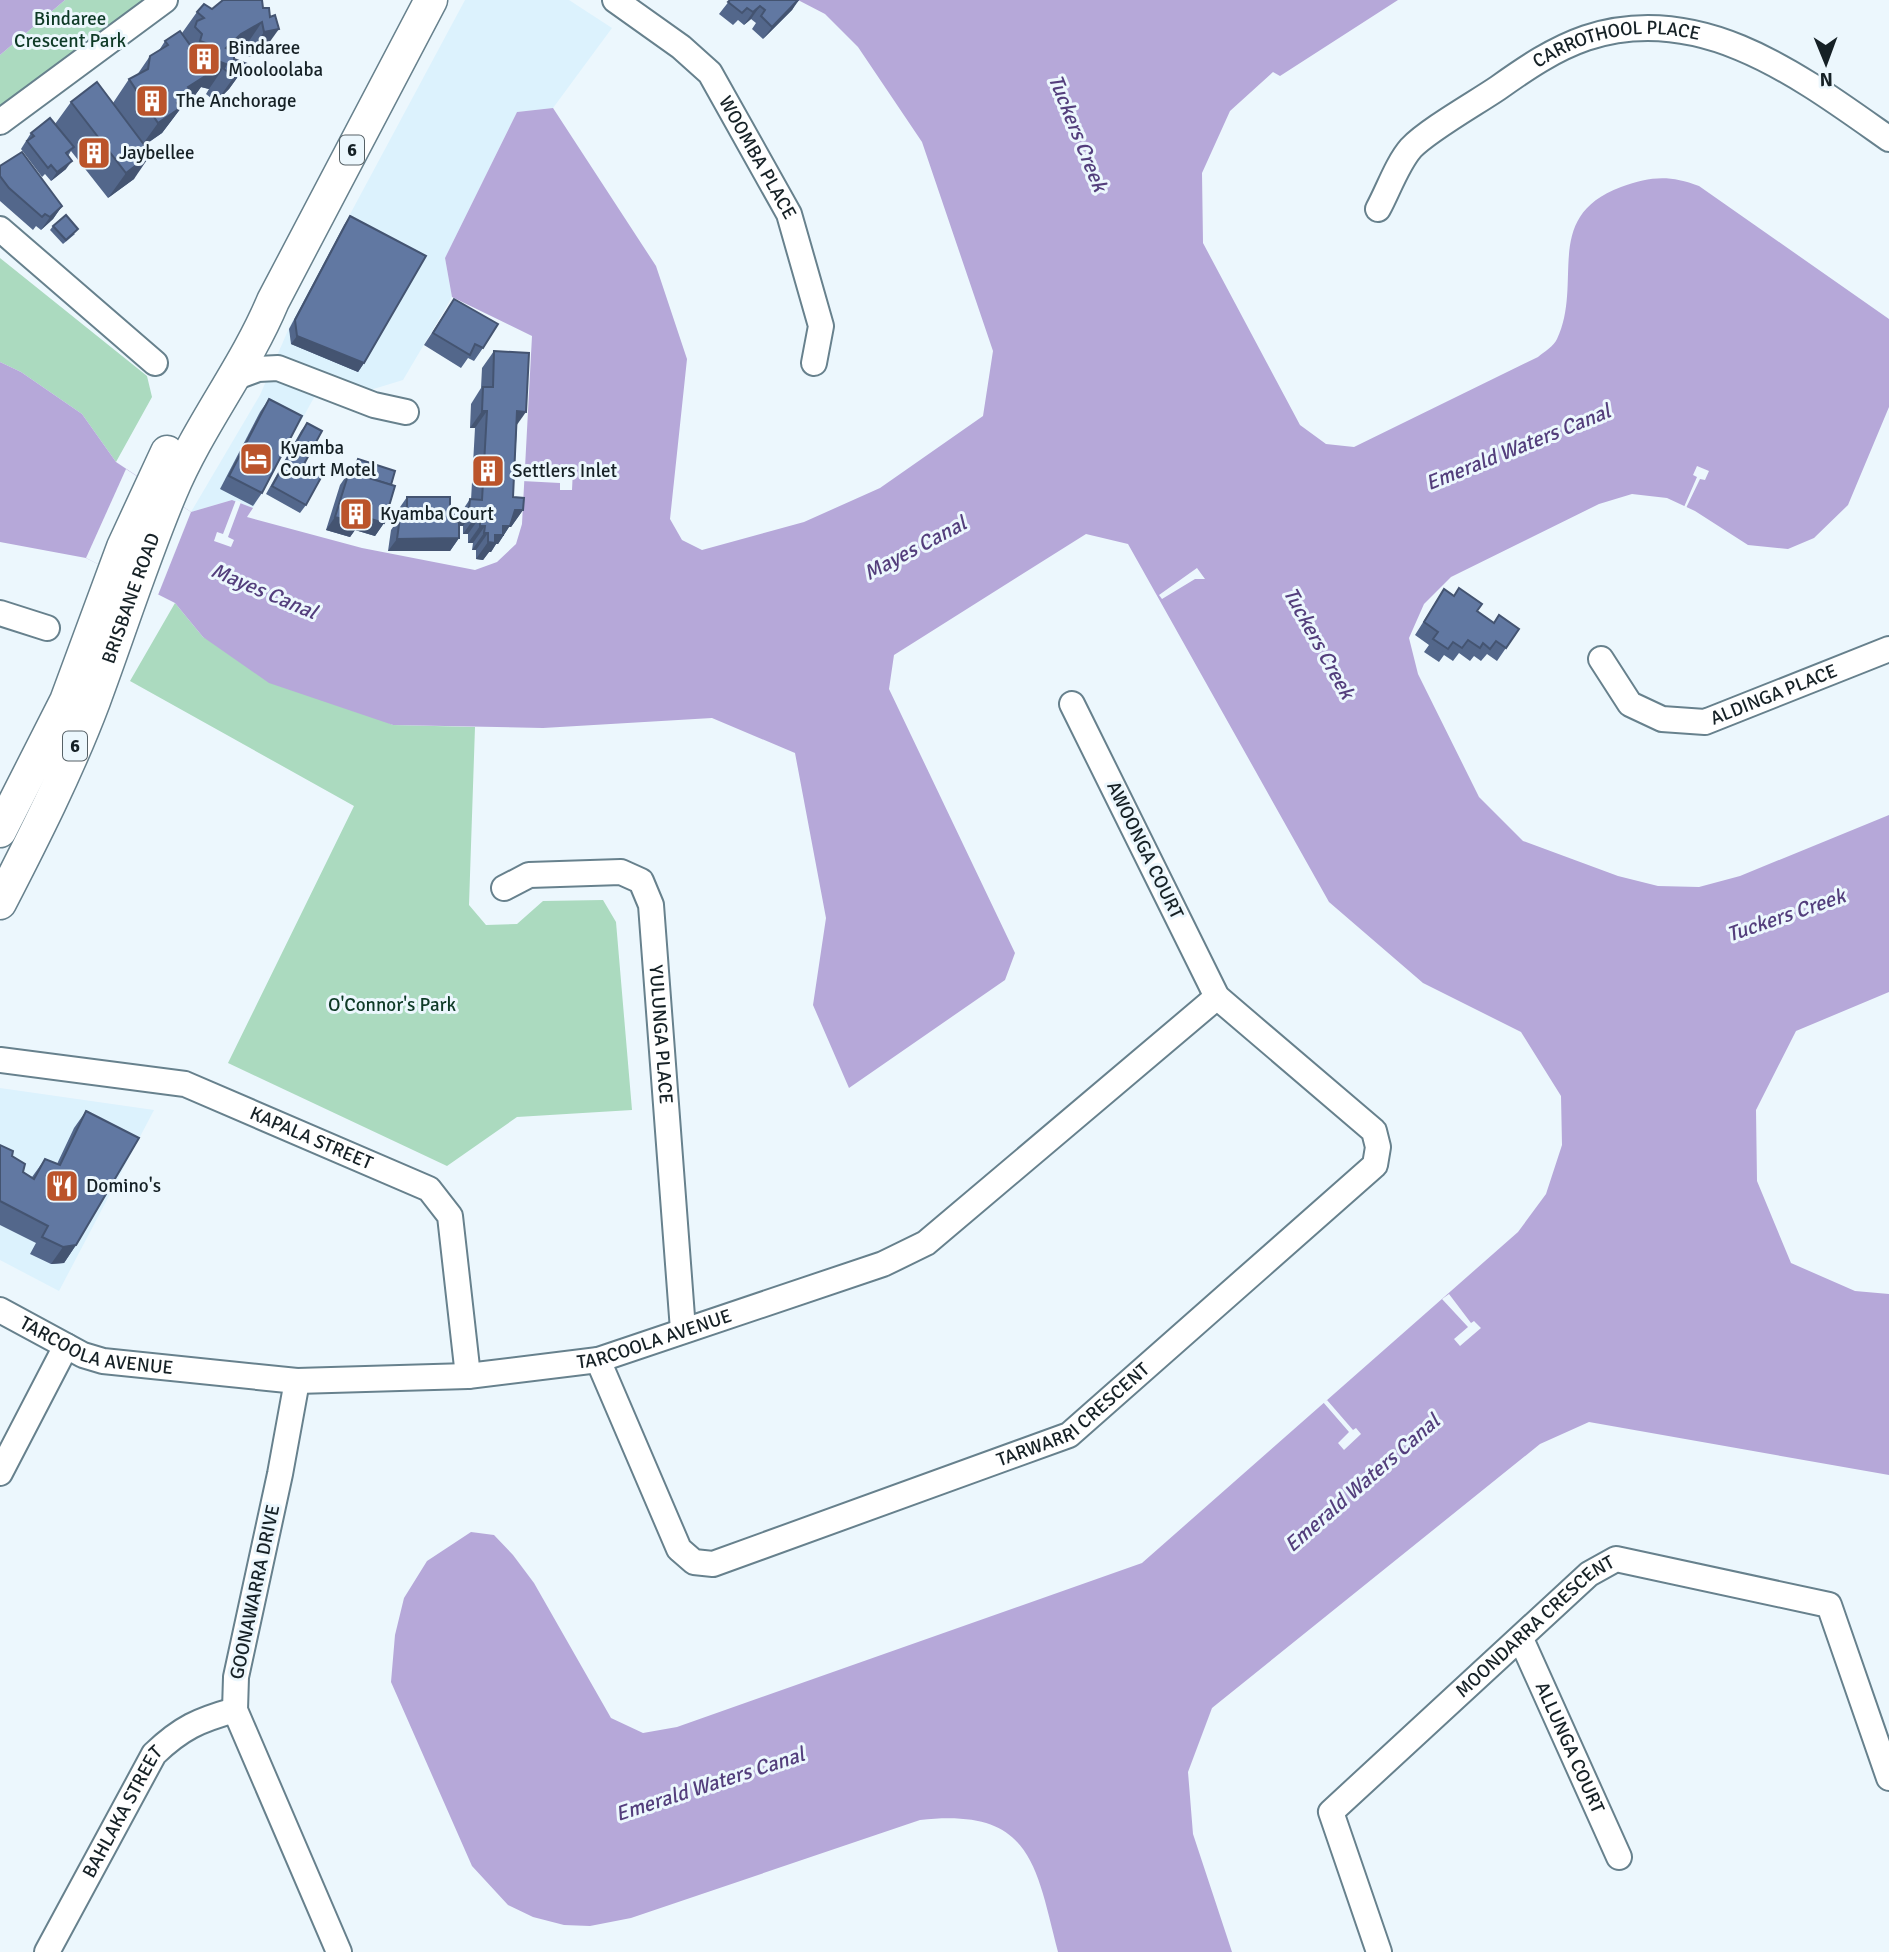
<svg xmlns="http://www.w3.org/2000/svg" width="1889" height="1952" viewBox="0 0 1889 1952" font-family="Signika,sans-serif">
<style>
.built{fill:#dcf2fd}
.green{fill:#abdabf}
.water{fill:#b6a8d9}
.pier{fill:#ecf7fd}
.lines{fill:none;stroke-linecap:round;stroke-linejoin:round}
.minor-casing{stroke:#67818d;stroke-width:28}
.major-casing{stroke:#67818d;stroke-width:35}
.minor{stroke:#fff;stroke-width:24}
.major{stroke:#fff;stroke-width:32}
.wall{fill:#53678b}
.shaded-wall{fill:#445471}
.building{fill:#6178a2;stroke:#445471;stroke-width:2}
.labels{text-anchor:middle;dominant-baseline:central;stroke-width:6;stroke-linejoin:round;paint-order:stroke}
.shield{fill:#ecf7fd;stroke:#566166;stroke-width:2}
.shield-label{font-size:18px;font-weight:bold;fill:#162126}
.park-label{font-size:19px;fill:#0e3a26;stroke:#ecf7fd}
.poi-label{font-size:19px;fill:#162126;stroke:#ecf7fd;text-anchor:start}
.street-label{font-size:19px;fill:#162126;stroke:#ecf7fd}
.water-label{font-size:21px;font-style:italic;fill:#533e7c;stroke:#ecf7fd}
</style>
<rect width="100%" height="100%" fill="#ecf7fd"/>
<g class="built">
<path d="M 465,0 L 569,0 L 612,28 L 553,108 L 517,112 L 445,258 L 452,297 L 403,380 L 367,391 L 327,374 L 253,508 L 232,500 L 191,512 L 260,395 L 289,328 Z"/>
<path d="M 0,1088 L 154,1110 L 59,1291 L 0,1260 Z"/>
</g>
<g class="green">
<path d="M 65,0 L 151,0 L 0,113 L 0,55 Z"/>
<path d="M 0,258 L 147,376 L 152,397 L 116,462 L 82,414 L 21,372 L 0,362 Z"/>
<path d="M 175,603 L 203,637 L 393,725 L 475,727 L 469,905 L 486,925 L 517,924 L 543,901 L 603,900 L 616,922 L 632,1110 L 517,1117 L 447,1166 L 228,1063 L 354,806 L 130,681 Z"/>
</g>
<g class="water">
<path d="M 0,0 L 65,0 L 0,55 Z"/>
<path d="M 798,0 L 1398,0 L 1280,76 L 1273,72 L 1230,111 L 1202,173 L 1203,243 L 1300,425 L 1326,444 L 1354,447 L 1538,357 C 1544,352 1554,346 1557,339 C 1584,282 1541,217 1621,187 C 1651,176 1670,175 1699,186 L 1889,319 L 1889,407 L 1848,505 L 1814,538 L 1788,549 L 1748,545 L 1695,511 L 1667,498 L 1632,494 L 1599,504 L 1451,577 L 1424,604 L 1409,638 L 1418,674 L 1479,797 L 1523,841 L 1618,876 L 1658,886 L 1699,887 L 1740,876 L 1889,815 L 1889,992 L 1796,1031 L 1756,1110 L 1757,1181 L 1791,1263 L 1855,1291 L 1889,1294 L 1889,1475 L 1589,1422 L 1540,1444 L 1212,1708 L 1188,1772 L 1193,1834 L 1232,1952 L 1058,1952 C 1035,1862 1031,1808 920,1820 L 631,1918 L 590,1926 L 564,1925 L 533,1917 L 508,1905 L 472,1866 L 391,1682 L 395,1635 L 404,1598 L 427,1561 L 471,1532 L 494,1535 L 513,1555 L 534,1583 L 611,1718 L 643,1733 L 677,1727 L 1142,1563 L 1518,1232 L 1546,1194 L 1562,1145 L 1561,1096 L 1521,1032 L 1423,983 L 1329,902 L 1128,544 L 1086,534 L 894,655 L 889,689 L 1015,953 L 1005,980 L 849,1088 L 813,1005 L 826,918 L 795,753 L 712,718 L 543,728 L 393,725 L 269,683 L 203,637 L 175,603 L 86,558 L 0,542 L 0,362 L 21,372 L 82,414 L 116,462 L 191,512 L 232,500 L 253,508 L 247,517 L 362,548 L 475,570 L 497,562 L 516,544 L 522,524 L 532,336 L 452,297 L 445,258 L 517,112 L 553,108 L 656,266 L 687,359 L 670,519 L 682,540 L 702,550 L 804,522 L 880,488 L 983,416 L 993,351 L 922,142 L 858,47 L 825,14 Z"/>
</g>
<g class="pier">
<path d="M 1697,466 L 1709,471 L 1705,480 L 1700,479 L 1686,508 L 1684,507 L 1697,477 L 1693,475 Z"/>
<path d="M 126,469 L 191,512 L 158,595 L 86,558 Z"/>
<path d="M 561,469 L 573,469 L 572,490 L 560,490 L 560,483 L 522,481 L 522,474 L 560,476 Z"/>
<path d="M 236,500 L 241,502 L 228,537 L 234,540 L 231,547 L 214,541 L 217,532 L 223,534 Z"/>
<path d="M 1197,568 L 1205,579 L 1195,579 L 1162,599 L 1159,595 Z"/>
<path d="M 1449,1294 L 1471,1323 L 1474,1321 L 1481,1328 L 1460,1346 L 1454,1339 L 1468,1327 L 1442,1299 Z"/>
<path d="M 1327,1400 L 1353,1430 L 1356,1428 L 1361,1434 L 1344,1450 L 1338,1443 L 1349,1432 L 1323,1402 Z"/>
</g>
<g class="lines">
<defs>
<g id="minor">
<path id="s1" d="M 615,0 L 681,47 L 710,73 L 789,214 L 821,326 L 814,363"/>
<path d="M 0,122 L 165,0"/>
<path id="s2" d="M 1378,209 C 1388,191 1397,164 1411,148 C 1428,130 1476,103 1498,88 C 1526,68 1554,49 1586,38 C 1701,0 1801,77 1889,139"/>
<path d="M 0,229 L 155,363"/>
<path d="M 231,379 L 258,369 L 278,368 L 374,405 L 406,412"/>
<path d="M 0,613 L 47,628"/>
<path id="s3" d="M 1601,659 L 1630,704 L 1662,719 L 1705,722 L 1889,649"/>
<path id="s4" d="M 504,888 L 529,875 L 621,872 L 641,881 L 651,905 L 683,1330"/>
<path id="s5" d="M 0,1060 L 185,1084 L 429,1189 L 450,1216 L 468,1376"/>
<path id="s6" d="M 0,1310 L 83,1355 L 103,1361 L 297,1381 L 468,1376 L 574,1363 L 598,1360 L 883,1264 L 926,1243 L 1217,997"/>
<path id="s7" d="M 598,1360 L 679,1549 L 694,1562 L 713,1564 L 1069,1435 L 1375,1165 L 1378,1147 L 1374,1131 L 1217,997 L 1072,704"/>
<path d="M 297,1381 L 280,1474 L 236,1677 L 235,1710 L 339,1952"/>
<path d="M 0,1473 L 66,1346"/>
<path id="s8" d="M 1521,1639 L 1619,1857"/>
<path id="s9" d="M 47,1952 L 154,1754 C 181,1728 199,1720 235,1710"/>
<path id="s10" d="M 1379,1952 L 1331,1812 L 1589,1574 L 1616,1559 L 1829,1605 L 1889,1778"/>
</g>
<g id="major">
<path d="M 0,831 L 66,701 L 123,547 L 167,452"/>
<path id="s11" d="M 0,903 C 34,837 68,770 94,701 C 120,631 142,561 171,492 C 199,425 245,368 273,301 L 431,0"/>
</g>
</defs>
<use href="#minor" class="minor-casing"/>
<use href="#major" class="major-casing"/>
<use href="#minor" class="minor"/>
<use href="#major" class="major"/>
</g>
<g class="wall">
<path d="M 730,0 L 799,0 L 792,10 L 763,39 L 752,29 L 756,23 L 751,19 L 744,25 L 738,20 L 733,25 L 719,14 Z"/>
<path d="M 269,8 L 261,54 L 247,57 L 245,47 L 234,53 L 234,59 L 247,64 L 229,89 L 216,102 L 206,94 L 209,89 L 201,87 L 193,98 L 184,104 L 162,133 L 145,145 L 134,179 L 108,198 L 71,151 L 68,156 L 66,169 L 51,181 L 45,174 L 42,177 L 21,149 L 31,133 L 55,124 L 71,102 L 113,103 L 129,79 L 137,75 L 150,56 L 158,52 L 165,41 L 182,33 L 197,12 L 212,9 Z"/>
<path d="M 0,166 L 62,206 L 53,219 L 41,230 L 36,226 L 33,230 L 0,201 Z"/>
<path d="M 350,216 L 364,363 L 358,372 L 291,344 L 289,329 L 344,225 Z"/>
<path d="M 53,226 L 75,234 L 63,244 L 50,230 Z"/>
<path d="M 454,299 L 483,348 L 474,361 L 468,358 L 461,368 L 424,345 Z"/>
<path d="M 494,351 L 517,426 L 513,497 L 523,510 L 511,527 L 509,527 L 498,544 L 496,544 L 491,552 L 489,552 L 483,560 L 476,559 L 476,550 L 472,550 L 473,543 L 468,543 L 468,534 L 463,534 L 463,526 L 459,526 L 459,538 L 450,551 L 388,551 L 391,530 L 398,520 L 398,510 L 407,497 L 454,522 L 458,522 L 458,517 L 470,499 L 471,500 L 475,428 L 470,428 L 471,404 L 481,388 L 482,368 Z"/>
<path d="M 269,399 L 262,493 L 253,506 L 220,489 L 260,412 Z"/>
<path d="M 307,423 L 304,464 L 306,505 L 300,513 L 266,494 L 301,431 Z"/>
<path d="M 358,459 L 391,485 L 384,523 L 375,536 L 355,530 L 350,537 L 326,530 L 340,485 L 349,472 L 352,473 L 355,464 Z"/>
<path d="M 1444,589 L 1494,623 L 1519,629 L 1497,661 L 1487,654 L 1481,661 L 1474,656 L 1470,661 L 1459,653 L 1453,661 L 1444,655 L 1439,662 L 1424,652 L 1429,645 L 1415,635 Z"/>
<path d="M 86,1111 L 76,1245 L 64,1263 L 51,1264 L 30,1254 L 36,1243 L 0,1225 L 0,1145 L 12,1156 L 23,1172 L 32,1177 L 45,1159 L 57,1164 L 74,1128 Z"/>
</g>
<g class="shaded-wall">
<path d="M 798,0 L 792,10 L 763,39 L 772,27 Z"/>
<path d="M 760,6 L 751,19 L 744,25 L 753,12 Z"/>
<path d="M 262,22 L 245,47 L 223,59 L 226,64 L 209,89 L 201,87 L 193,98 L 184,104 L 162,133 L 140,148 L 158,123 L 188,87 L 209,74 L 226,48 L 241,34 Z"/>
<path d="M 279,29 L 261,54 L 247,57 L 264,32 Z"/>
<path d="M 200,41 L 211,45 L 193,71 L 182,66 Z"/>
<path d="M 247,64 L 229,89 L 216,102 L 234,77 Z"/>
<path d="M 151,154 L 134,179 L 108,198 L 126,173 Z"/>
<path d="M 72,161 L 66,169 L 51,181 L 57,172 Z"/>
<path d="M 62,206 L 53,219 L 41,230 L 50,217 Z"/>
<path d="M 297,336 L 364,363 L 358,372 L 291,344 Z"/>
<path d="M 482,411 L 487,411 L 475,428 L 470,428 Z"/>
<path d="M 517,411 L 526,412 L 514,429 Z"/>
<path d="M 469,509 L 475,509 L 463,526 L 457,526 Z"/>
<path d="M 515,510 L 523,510 L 511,527 L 509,527 L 498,544 L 496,544 L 491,552 L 489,552 L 483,560 L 476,559 L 488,542 Z"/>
<path d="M 361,516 L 384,523 L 375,536 L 355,530 L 350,537 L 326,530 L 335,517 Z"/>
<path d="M 475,517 L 480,517 L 468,534 L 463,534 Z"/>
<path d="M 480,526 L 485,526 L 473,543 L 468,543 Z"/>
<path d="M 484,533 L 488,533 L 476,550 L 472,550 Z"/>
<path d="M 459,538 L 450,551 L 388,551 L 397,539 Z"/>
<path d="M 76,1245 L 64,1263 L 51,1264 L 63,1247 Z"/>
</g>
<g class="building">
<path d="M 223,0 L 262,0 L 263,8 L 269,8 L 270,17 L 275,15 L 279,29 L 264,32 L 262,22 L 241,34 L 226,48 L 234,52 L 234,59 L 247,64 L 234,77 L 224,69 L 226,64 L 218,61 L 217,55 L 211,52 L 211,45 L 200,41 L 202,34 L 195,27 L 197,21 L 204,18 L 197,12 L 204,4 L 212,9 Z"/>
<path d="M 730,0 L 798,0 L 772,27 L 761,16 L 765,10 L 760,6 L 753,12 L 747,8 L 742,13 L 728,2 Z"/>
<path d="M 180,31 L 210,73 L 188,87 L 192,93 L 177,103 L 180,108 L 158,123 L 129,79 L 148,69 L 150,56 L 168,45 L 165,41 Z"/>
<path d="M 97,82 L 151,154 L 126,173 L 71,102 Z"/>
<path d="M 50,118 L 74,147 L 66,153 L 72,161 L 57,172 L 51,165 L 48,168 L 27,141 L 34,136 L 31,133 Z"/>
<path d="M 22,152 L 62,206 L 50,217 L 45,214 L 42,217 L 9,188 L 0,176 L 0,166 Z"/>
<path d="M 66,215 L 78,229 L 66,240 L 53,226 Z"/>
<path d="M 350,216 L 426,256 L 364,363 L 297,336 L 295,320 Z"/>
<path d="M 454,299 L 498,324 L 483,348 L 475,344 L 470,355 L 433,333 Z"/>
<path d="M 494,351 L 529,353 L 526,412 L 517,411 L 513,497 L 524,498 L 523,510 L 515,510 L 510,526 L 503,526 L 503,535 L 495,535 L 495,543 L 488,542 L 488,533 L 484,533 L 485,526 L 480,526 L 480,517 L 475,517 L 475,509 L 469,509 L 470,499 L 482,500 L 487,411 L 482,411 L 483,387 L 493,387 Z"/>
<path d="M 269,399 L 302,416 L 262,493 L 229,476 Z"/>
<path d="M 307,423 L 322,431 L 304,464 L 323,474 L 306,505 L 272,486 Z"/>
<path d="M 358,459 L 395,471 L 391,485 L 353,473 Z"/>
<path d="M 349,472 L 395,486 L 384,523 L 361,516 L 359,524 L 335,517 Z"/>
<path d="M 407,497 L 450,497 L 450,511 L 454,511 L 454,522 L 459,522 L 459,538 L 397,539 L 400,517 L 407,517 Z"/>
<path d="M 1459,588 L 1482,604 L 1477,611 L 1494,623 L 1499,615 L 1519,629 L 1506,648 L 1496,641 L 1490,649 L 1483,643 L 1480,648 L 1468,640 L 1462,648 L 1453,642 L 1448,649 L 1433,639 L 1438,632 L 1424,622 L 1444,589 L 1454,596 Z"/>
<path d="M 86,1111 L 139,1138 L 76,1245 L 63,1247 L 42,1237 L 48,1226 L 0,1201 L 0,1145 L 13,1151 L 12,1156 L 25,1164 L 23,1172 L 34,1179 L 45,1159 L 60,1165 Z"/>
</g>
<defs>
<symbol id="building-square" viewBox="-11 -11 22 22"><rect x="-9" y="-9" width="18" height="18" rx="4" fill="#bb542b" stroke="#ecf7fd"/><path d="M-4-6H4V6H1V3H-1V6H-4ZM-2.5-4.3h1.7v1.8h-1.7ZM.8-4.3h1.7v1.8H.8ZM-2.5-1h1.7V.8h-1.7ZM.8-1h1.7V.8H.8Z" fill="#fff"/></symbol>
<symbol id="hotel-square" viewBox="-11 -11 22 22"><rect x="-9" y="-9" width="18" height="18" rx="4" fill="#bb542b" stroke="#ecf7fd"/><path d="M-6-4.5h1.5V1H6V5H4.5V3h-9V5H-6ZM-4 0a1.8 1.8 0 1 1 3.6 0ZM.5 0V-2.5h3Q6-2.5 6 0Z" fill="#fff"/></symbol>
<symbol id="restaurant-square" viewBox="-11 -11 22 22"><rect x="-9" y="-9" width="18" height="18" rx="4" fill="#bb542b" stroke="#ecf7fd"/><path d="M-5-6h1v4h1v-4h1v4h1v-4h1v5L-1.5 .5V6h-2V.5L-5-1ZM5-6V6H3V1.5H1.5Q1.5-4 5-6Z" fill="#fff"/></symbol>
</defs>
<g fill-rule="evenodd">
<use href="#building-square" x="185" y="40" width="38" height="38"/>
<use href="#building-square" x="133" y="82" width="38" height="38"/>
<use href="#building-square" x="75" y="134" width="38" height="38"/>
<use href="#hotel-square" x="237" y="440" width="38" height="38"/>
<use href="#building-square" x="469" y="452" width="38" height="38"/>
<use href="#building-square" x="337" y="495" width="38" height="38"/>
<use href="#restaurant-square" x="43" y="1167" width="38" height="38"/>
</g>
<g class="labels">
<g class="shield">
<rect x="340" y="135.5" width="24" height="29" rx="5"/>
<rect x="63" y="731.5" width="24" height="29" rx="5"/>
</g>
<g class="shield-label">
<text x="352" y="150">6</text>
<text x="75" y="746">6</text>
</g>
<g class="park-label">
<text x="70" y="19">Bindaree<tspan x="70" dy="22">Crescent Park</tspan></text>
<text x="392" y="1005">O'Connor's Park</text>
</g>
<g class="poi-label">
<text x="228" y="48">Bindaree<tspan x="228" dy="22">Mooloolaba</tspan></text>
<text x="176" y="101">The Anchorage</text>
<text x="119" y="153">Jaybellee</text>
<text x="280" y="448">Kyamba<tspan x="280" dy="22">Court Motel</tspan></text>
<text x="512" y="471">Settlers Inlet</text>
<text x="380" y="514">Kyamba Court</text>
<text x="86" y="1186">Domino's</text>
</g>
<g class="street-label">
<text stroke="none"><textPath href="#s2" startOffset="306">CARROTHOOL PLACE</textPath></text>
<text stroke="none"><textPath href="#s1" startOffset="217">WOOMBA PLACE</textPath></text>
<text stroke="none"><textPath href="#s11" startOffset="332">BRISBANE ROAD</textPath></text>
<text stroke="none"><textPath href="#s3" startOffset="206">ALDINGA PLACE</textPath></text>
<text transform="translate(1145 850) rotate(64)">AWOONGA COURT</text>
<text stroke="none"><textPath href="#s4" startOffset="298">YULUNGA PLACE</textPath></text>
<text stroke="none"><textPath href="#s5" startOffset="324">KAPALA STREET</textPath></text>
<text stroke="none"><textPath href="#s6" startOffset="672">TARCOOLA AVENUE</textPath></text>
<text stroke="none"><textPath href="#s6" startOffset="105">TARCOOLA AVENUE</textPath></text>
<text stroke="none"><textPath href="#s7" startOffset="637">TARWARRI CRESCENT</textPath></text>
<text transform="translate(255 1592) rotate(-78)">GOONAWARRA DRIVE</text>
<text stroke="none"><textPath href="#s10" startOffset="424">MOONDARRA CRESCENT</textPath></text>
<text stroke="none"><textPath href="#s8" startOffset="119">ALLUNGA COURT</textPath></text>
<text stroke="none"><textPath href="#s9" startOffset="159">BAHLAKA STREET</textPath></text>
</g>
<g class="water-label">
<text transform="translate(1078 133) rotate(68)">Tuckers Creek</text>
<text transform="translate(1518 447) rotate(-22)">Emerald Waters Canal</text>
<text transform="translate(915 548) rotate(-28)">Mayes Canal</text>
<text transform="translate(264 591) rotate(23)">Mayes Canal</text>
<text transform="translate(1319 643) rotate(61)">Tuckers Creek</text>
<text transform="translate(1786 915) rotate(-19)">Tuckers Creek</text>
<text transform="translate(1362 1483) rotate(-41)">Emerald Waters Canal</text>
<text transform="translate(710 1784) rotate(-18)">Emerald Waters Canal</text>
</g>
</g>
<g transform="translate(1826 63) rotate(179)" stroke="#ecf7fd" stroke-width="5" paint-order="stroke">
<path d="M0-5L12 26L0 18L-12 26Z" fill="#162126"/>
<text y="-10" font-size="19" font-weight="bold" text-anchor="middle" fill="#162126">N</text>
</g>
</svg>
